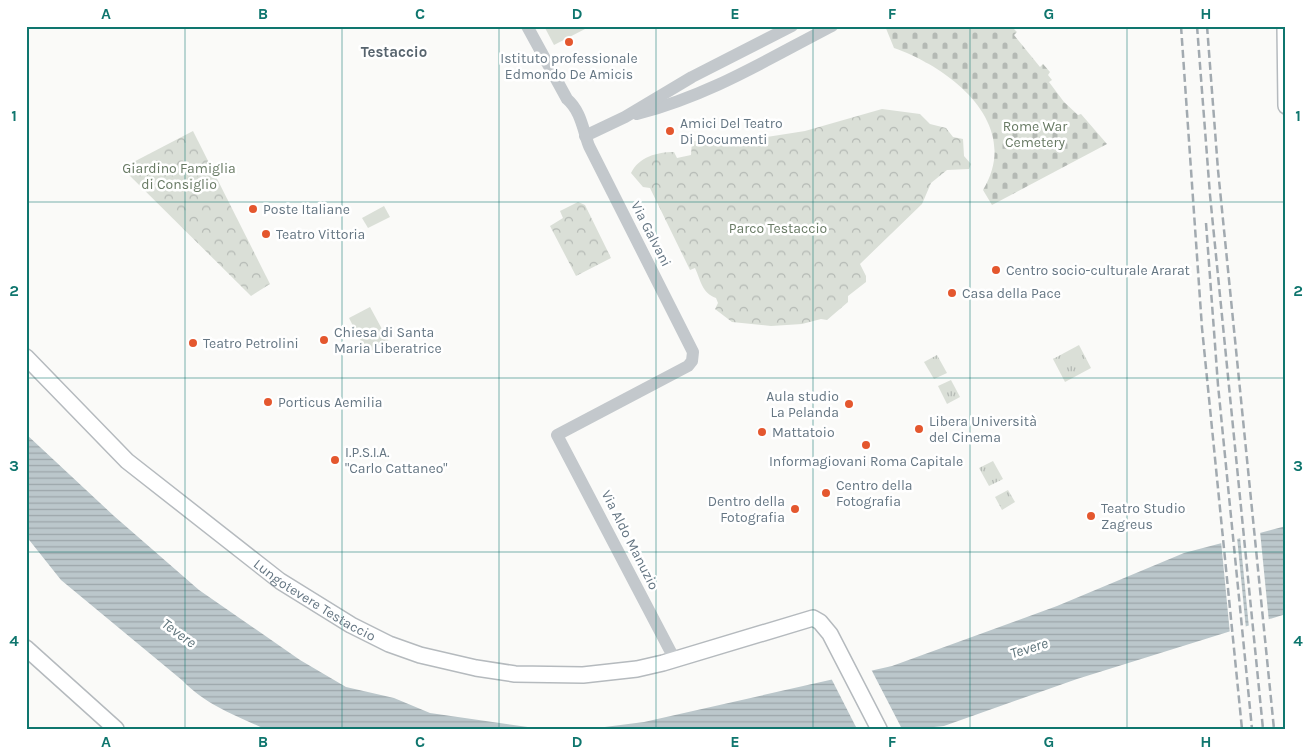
<svg xmlns="http://www.w3.org/2000/svg" width="1312" height="755" viewBox="0 0 1312 755" font-family="Karla,sans-serif">
<style>
.grass{fill:url(#grass-tufts)}
.forest{fill:url(#forest-crowns)}
.cemetery{fill:url(#cemetery-stones)}
.pitch{fill:#dadfd7}
.water{fill:url(#water-rules)}
.pier{fill:#fafaf8}
.lines{fill:none;stroke-linecap:round;stroke-linejoin:round}
.major-casing{stroke:#b5babe;stroke-width:18}
.minor{stroke:#c3c8cc;stroke-width:12}
.major{stroke:#fff;stroke-width:15}
.rail{stroke:#a2aab0;stroke-width:2.5;stroke-dasharray:8 4;stroke-linecap:butt}
.grid{fill:none;stroke:#0f766e;stroke-width:1;stroke-opacity:0.55}
.poi-dot{fill:#e4572e;stroke:#fff;stroke-width:2}
.labels{text-anchor:middle;dominant-baseline:central;stroke-width:5;stroke-linejoin:round;paint-order:stroke}
.poi-label{font-size:14px;fill:#657683;stroke:#fff;text-anchor:start}
.park-label{font-size:14px;fill:#687a64;stroke:#fff}
.street-label{font-size:14px;fill:#657683;stroke:#fff}
.neighbourhood-label{font-size:15px;font-weight:bold;fill:#57646e;stroke:#fff}
.water-label{font-size:15px;font-style:italic;fill:#60757c;stroke:#fff}
.neatline{fill:none;stroke:#0f766e;stroke-width:2}
.grid-label{font-size:16px;text-anchor:middle;font-weight:bold;fill:#0f766e}
</style>
<defs>
<pattern id="grass-tufts" width="24" height="20" patternUnits="userSpaceOnUse" patternTransform="scale(1.25)"><rect width="24" height="20" fill="#dadfd7"/><path d="M3 7l-1-3M5 7V3M7 7l1-3M15 17l-1-3M17 17v-4M19 17l1-3" fill="none" stroke="#b4b9b4"/></pattern>
<pattern id="forest-crowns" width="20" height="18" patternUnits="userSpaceOnUse" patternTransform="scale(1.25)"><rect width="20" height="18" fill="#dadfd7"/><path d="M2 6a3 3 0 1 1 6 0M12 15a3 3 0 1 1 6 0" fill="none" stroke="#b4b9b4"/></pattern>
<pattern id="cemetery-stones" width="16" height="16" patternUnits="userSpaceOnUse" patternTransform="scale(1.25)"><rect width="16" height="16" fill="#dadfd7"/><path d="M2 7V4a2 2 0 0 1 4 0v3zM10 15v-3a2 2 0 0 1 4 0v3z" fill="#b4b9b4"/></pattern>
<pattern id="water-rules" width="6" height="5" patternUnits="userSpaceOnUse" patternTransform="scale(1.25)"><rect width="6" height="5" fill="#bbc7cb"/><path d="M0 2.5h6" fill="none" stroke="#9ca6aa"/></pattern>
</defs>
<rect width="100%" height="100%" fill="#fafaf8"/>
<g class="grass">
<path d="M 1079,345 L 1091,368 L 1065,382 L 1053,359 Z"/>
<path d="M 937,355 L 947,373 L 934,379 L 924,362 Z"/>
<path d="M 951,380 L 960,397 L 947,404 L 938,386 Z"/>
<path d="M 993,461 L 1003,479 L 989,486 L 979,468 Z"/>
<path d="M 1008,490 L 1015,502 L 1002,510 L 995,497 Z"/>
</g>
<g class="forest">
<path d="M 882,109 L 920,114 L 930,124 L 946,128 L 953,137 L 963,139 L 964,156 L 971,164 L 969,169 L 947,170 L 931,183 L 922,204 L 860,264 L 866,276 L 866,282 L 848,296 L 848,302 L 827,320 L 821,319 L 802,324 L 771,326 L 732,322 L 715,309 L 718,303 L 716,298 C 702,293 701,281 695,268 L 690,270 L 650,188 L 643,187 L 631,173 C 639,157 657,152 674,152 L 677,158 L 691,155 L 692,141 L 736,142 L 805,131 Z"/>
<path d="M 193,131 L 270,284 L 251,296 L 122,168 Z"/>
<path d="M 578,202 L 585,205 L 611,258 L 576,276 L 550,226 L 563,218 L 560,211 Z"/>
</g>
<path class="cemetery" d="M 885,26 L 1011,26 L 1017,32 L 1014,35 L 1040,67 L 1043,64 L 1050,72 L 1048,75 L 1052,80 L 1049,82 L 1064,102 L 1078,115 L 1081,114 L 1107,144 L 992,205 L 983,190 C 1023,124 951,68 894,48 Z"/>
<g class="pitch">
<path d="M 544,26 L 584,26 L 585,29 L 554,45 Z"/>
<path d="M 384,206 L 390,217 L 368,228 L 362,218 Z"/>
<path d="M 370,307 L 389,342 L 367,353 L 349,318 Z"/>
</g>
<g class="water">
<path d="M 26,434 L 114,516 L 199,590 L 300,660 L 346,687 L 394,698 L 430,713 L 542,729 L 584,729 L 265,729 C 235,715 206,705 183,681 L 61,580 L 26,536 Z"/>
<path d="M 1286,526 L 1286,614 L 1077,679 L 944,726 L 914,729 L 589,729 L 644,722 L 892,666 L 1057,606 L 1184,553 Z"/>
</g>
<g class="pier">
<path d="M 1260,531 L 1269,622 L 1249,628 L 1240,536 Z"/>
<path d="M 1237,537 L 1246,629 L 1230,634 L 1221,541 Z"/>
<path d="M 871,669 L 902,729 L 857,729 L 831,678 Z"/>
</g>
<g class="lines">
<defs>
<g id="major">
<path d="M 1285,26 L 1286,106"/>
<path id="s1" d="M 26,357 L 127,461 L 280,581 L 351,625 L 389,644 L 420,655 L 476,668 L 515,674 L 583,675 L 637,669 L 663,663 L 813,618 L 820,622 L 830,634 L 879,729"/>
<path d="M 26,648 L 116,729"/>
</g>
</defs>
<use href="#major" class="major-casing"/>
<g class="minor">
<path d="M 527,26 L 567,99 C 581,111 583,130 589,146 L 693,352 L 692,361 L 688,366 L 557,435 L 675,660"/>
<path d="M 637,114 C 710,95 766,60 832,26"/>
<path d="M 585,136 L 625,117 L 692,77 L 792,26"/>
</g>
<use href="#major" class="major"/>
<g class="rail">
<path d="M 1181,26 L 1202,328 L 1242,729"/>
<path d="M 1197,26 L 1210,195 L 1263,729"/>
<path d="M 1207,26 L 1218,170 L 1274,729"/>
<path d="M 1206,223 L 1218,385 L 1252,729"/>
</g>
</g>
<path class="grid" d="M 185,26 L 185,729M 342,26 L 342,729M 499,26 L 499,729M 656,26 L 656,729M 813,26 L 813,729M 970,26 L 970,729M 1127,26 L 1127,729M 26,202 L 1286,202M 26,378 L 1286,378M 26,552 L 1286,552"/>
<g class="poi-dot">
<circle cx="569" cy="42" r="5"/>
<circle cx="670" cy="131" r="5"/>
<circle cx="253" cy="209" r="5"/>
<circle cx="266" cy="234" r="5"/>
<circle cx="996" cy="270" r="5"/>
<circle cx="952" cy="293" r="5"/>
<circle cx="324" cy="340" r="5"/>
<circle cx="193" cy="343" r="5"/>
<circle cx="268" cy="402" r="5"/>
<circle cx="849" cy="404" r="5"/>
<circle cx="919" cy="429" r="5"/>
<circle cx="762" cy="432" r="5"/>
<circle cx="866" cy="445" r="5"/>
<circle cx="335" cy="460" r="5"/>
<circle cx="826" cy="493" r="5"/>
<circle cx="795" cy="509" r="5"/>
<circle cx="1091" cy="516" r="5"/>
</g>
<g class="labels">
<g class="poi-label">
<text x="569" y="58" text-anchor="middle">Istituto professionale<tspan x="569" dy="16">Edmondo De Amicis</tspan></text>
<text x="680" y="123">Amici Del Teatro<tspan x="680" dy="16">Di Documenti</tspan></text>
<text x="263" y="209">Poste Italiane</text>
<text x="276" y="234">Teatro Vittoria</text>
<text x="1006" y="270">Centro socio-culturale Ararat</text>
<text x="962" y="293">Casa della Pace</text>
<text x="334" y="332">Chiesa di Santa<tspan x="334" dy="16">Maria Liberatrice</tspan></text>
<text x="203" y="343">Teatro Petrolini</text>
<text x="839" y="396" text-anchor="end">Aula studio<tspan x="839" dy="16">La Pelanda</tspan></text>
<text x="278" y="402">Porticus Aemilia</text>
<text x="929" y="421">Libera Università<tspan x="929" dy="16">del Cinema</tspan></text>
<text x="772" y="432">Mattatoio</text>
<text x="345" y="452">I.P.S.I.A.<tspan x="345" dy="16">"Carlo Cattaneo"</tspan></text>
<text x="866" y="461" text-anchor="middle">Informagiovani Roma Capitale</text>
<text x="836" y="485">Centro della<tspan x="836" dy="16">Fotografia</tspan></text>
<text x="785" y="501" text-anchor="end">Dentro della<tspan x="785" dy="16">Fotografia</tspan></text>
<text x="1101" y="508">Teatro Studio<tspan x="1101" dy="16">Zagreus</tspan></text>
</g>
<g class="park-label">
<text x="1035" y="126">Rome War<tspan x="1035" dy="16">Cemetery</tspan></text>
<text x="179" y="168">Giardino Famiglia<tspan x="179" dy="16">di Consiglio</tspan></text>
<text x="778" y="228">Parco Testaccio</text>
</g>
<g class="street-label">
<text transform="translate(651 234) rotate(63)">Via Galvani</text>
<text transform="translate(630 540) rotate(63)">Via Aldo Manuzio</text>
<text stroke="none"><textPath href="#s1" startOffset="379">Lungotevere Testaccio</textPath></text>
</g>
<g class="neighbourhood-label">
<text x="394" y="52">Testaccio</text>
</g>
<g class="water-label">
<text transform="translate(179 633) rotate(36)">Tevere</text>
<text transform="translate(1029 648) rotate(-17)">Tevere</text>
</g>
</g>
<rect width="1312" height="755" fill="none" stroke="#ffffff" stroke-width="55"/>
<rect x="28" y="28" width="1256" height="700" class="neatline"/>
<g class="grid-label">
<text x="106" y="19">A</text>
<text x="263" y="19">B</text>
<text x="420" y="19">C</text>
<text x="577" y="19">D</text>
<text x="735" y="19">E</text>
<text x="892" y="19">F</text>
<text x="1049" y="19">G</text>
<text x="1206" y="19">H</text>
<text x="14" y="121">1</text>
<text x="1298" y="121">1</text>
<text x="14" y="296">2</text>
<text x="1298" y="296">2</text>
<text x="14" y="471">3</text>
<text x="1298" y="471">3</text>
<text x="14" y="646">4</text>
<text x="1298" y="646">4</text>
<text x="106" y="747">A</text>
<text x="263" y="747">B</text>
<text x="420" y="747">C</text>
<text x="577" y="747">D</text>
<text x="735" y="747">E</text>
<text x="892" y="747">F</text>
<text x="1049" y="747">G</text>
<text x="1206" y="747">H</text>
</g>
</svg>
